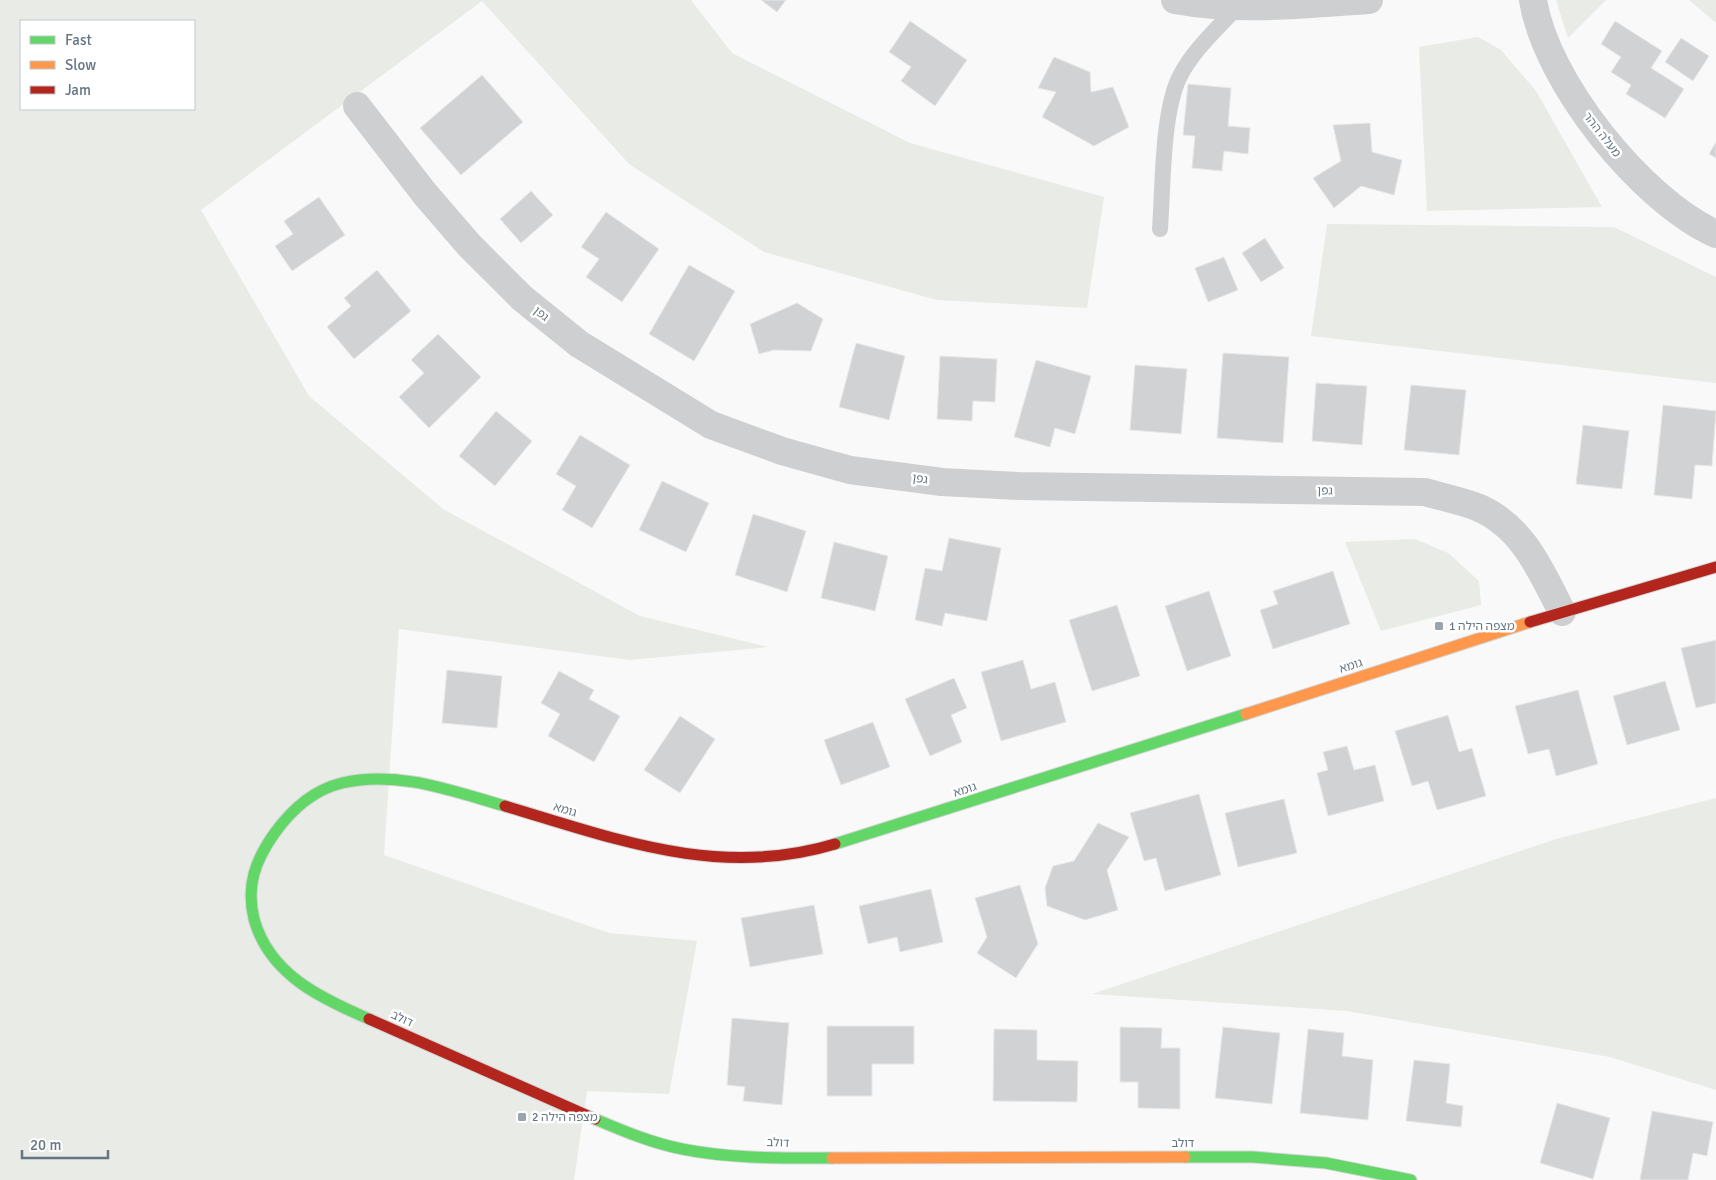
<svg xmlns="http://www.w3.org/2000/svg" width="1716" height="1180" viewBox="0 0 1716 1180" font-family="Signika,'Noto Sans Hebrew',sans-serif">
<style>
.green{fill:#e8ebe6;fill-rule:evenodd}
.building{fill:#d0d2d3;stroke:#e8e8e8}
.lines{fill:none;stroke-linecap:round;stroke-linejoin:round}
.fast-casing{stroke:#d5d6d7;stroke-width:13}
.slow-casing{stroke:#d5d6d7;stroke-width:13}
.jam-casing{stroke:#d5d6d7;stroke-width:13}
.lane{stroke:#cecfd0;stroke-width:16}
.street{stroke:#cecfd0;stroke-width:28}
.fast{stroke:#63d668;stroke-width:11}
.slow{stroke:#ff974d;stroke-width:11}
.jam{stroke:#b3261e;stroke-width:11}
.poi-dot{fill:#99a4ac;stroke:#fff;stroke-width:2}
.labels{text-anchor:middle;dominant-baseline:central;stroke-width:5;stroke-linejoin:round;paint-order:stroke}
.street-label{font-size:12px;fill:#657683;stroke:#fff}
.poi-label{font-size:12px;fill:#657683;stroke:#fff;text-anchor:start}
</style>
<rect width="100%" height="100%" fill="#f9f9f9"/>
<g class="green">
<path d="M 0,0 L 691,0 L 732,53 L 910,143 L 1104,197 L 1087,308 L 937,300 L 764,252 L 629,164 L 482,1 L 201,210 L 309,396 L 443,509 L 640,616 L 768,647 L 630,660 L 399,629 L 384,855 L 609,933 L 697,941 L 669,1094 L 587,1091 L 574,1180 L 0,1180 ZM 21,21 L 194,21 L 194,109 L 21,109 Z"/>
<path d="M 1556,0 L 1606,0 L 1568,38 Z"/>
<path d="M 1689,0 L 1716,0 L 1716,23 Z"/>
<path d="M 1478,37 L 1501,50 L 1536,91 L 1602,207 L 1427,211 L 1419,47 Z"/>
<path d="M 1327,224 L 1614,227 L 1716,277 L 1716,383 L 1311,336 Z"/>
<path d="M 1415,539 L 1448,553 L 1479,581 L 1481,605 L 1381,631 L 1345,542 Z"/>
<path d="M 1716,798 L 1716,1090 L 1610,1057 L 1347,1011 L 1092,994 L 1556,839 Z"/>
</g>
<g class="building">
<path d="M 761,0 L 786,0 L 777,12 Z"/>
<path d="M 910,21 L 967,60 L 935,106 L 901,81 L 911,67 L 889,52 Z"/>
<path d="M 1615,21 L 1662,51 L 1651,68 L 1684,89 L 1665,118 L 1626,94 L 1631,85 L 1611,72 L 1621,57 L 1601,44 Z"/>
<path d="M 1681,38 L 1709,56 L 1693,81 L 1665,62 Z"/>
<path d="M 1054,57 L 1090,72 L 1091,92 L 1113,87 L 1129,127 L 1094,146 L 1042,117 L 1056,92 L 1038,88 Z"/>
<path d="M 482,75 L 523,122 L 461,175 L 420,128 Z"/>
<path d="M 1188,84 L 1231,88 L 1228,126 L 1250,128 L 1248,154 L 1224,151 L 1222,171 L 1192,168 L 1195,136 L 1183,135 Z"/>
<path d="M 1370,123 L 1372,152 L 1402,160 L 1394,195 L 1361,186 L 1334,208 L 1313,178 L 1341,161 L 1333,125 Z"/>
<path d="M 1716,142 L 1716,158 L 1709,154 Z"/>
<path d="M 531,191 L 553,215 L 521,243 L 500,219 Z"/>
<path d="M 319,197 L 345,235 L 292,271 L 275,246 L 293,234 L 284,221 Z"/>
<path d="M 606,212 L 659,249 L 622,302 L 586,277 L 599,259 L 581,247 Z"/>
<path d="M 1265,238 L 1284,268 L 1261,282 L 1242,253 Z"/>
<path d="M 1224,257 L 1238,290 L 1208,302 L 1195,268 Z"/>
<path d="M 689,265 L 735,291 L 694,361 L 649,334 Z"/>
<path d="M 377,270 L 411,311 L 354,359 L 327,327 L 351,306 L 344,298 Z"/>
<path d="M 797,303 L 823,319 L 811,351 L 774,350 L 759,354 L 750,324 Z"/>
<path d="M 438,334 L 481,377 L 429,428 L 399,397 L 424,373 L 411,360 Z"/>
<path d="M 856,343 L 905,356 L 889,420 L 839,407 Z"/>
<path d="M 1223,353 L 1289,357 L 1283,443 L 1217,438 Z"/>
<path d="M 940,356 L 997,359 L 995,402 L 973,401 L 972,421 L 937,419 Z"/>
<path d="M 1036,360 L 1091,376 L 1075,434 L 1055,428 L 1050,447 L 1014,437 Z"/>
<path d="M 1135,365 L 1187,369 L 1181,434 L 1130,430 Z"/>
<path d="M 1316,383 L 1367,386 L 1362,445 L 1312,441 Z"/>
<path d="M 1411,385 L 1466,390 L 1459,455 L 1404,450 Z"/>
<path d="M 1663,405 L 1716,411 L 1712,466 L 1695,465 L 1692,499 L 1654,495 Z"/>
<path d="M 496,411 L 532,441 L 495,486 L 459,456 Z"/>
<path d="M 1583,425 L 1629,431 L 1622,489 L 1576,484 Z"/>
<path d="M 580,435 L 630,465 L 592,528 L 562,510 L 576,486 L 556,474 Z"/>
<path d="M 662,481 L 709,503 L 686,552 L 639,530 Z"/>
<path d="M 753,514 L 806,531 L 787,592 L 735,575 Z"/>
<path d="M 949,538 L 1001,548 L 987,621 L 945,613 L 942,626 L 915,620 L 925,568 L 942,571 Z"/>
<path d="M 834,542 L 888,556 L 875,611 L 821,598 Z"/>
<path d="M 1333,571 L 1350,624 L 1273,649 L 1260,610 L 1278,604 L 1273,591 Z"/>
<path d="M 1209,591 L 1231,656 L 1187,671 L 1165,606 Z"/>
<path d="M 1117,605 L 1140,676 L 1092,691 L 1069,620 Z"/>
<path d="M 1716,640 L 1716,703 L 1696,708 L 1681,648 Z"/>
<path d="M 1023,660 L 1031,689 L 1055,682 L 1066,722 L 1001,741 L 981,672 Z"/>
<path d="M 447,670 L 502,676 L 497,728 L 442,723 Z"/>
<path d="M 559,671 L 594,690 L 589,699 L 620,716 L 594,762 L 548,736 L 560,714 L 541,703 Z"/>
<path d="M 954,678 L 967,708 L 951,715 L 962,742 L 930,756 L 905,699 Z"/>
<path d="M 1665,681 L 1680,730 L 1627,745 L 1613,696 Z"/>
<path d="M 1578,690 L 1598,764 L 1556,776 L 1549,749 L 1528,754 L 1515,706 Z"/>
<path d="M 1448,715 L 1459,752 L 1472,748 L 1486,796 L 1437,810 L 1428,781 L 1412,786 L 1395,731 Z"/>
<path d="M 680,716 L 715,739 L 680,793 L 644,770 Z"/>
<path d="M 873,722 L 890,767 L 841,785 L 824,740 Z"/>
<path d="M 1347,746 L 1354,770 L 1375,765 L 1384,801 L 1328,816 L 1317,773 L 1328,770 L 1323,752 Z"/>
<path d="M 1199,794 L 1221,875 L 1165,891 L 1156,858 L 1144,861 L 1130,813 Z"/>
<path d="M 1284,799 L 1297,853 L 1238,867 L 1225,813 Z"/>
<path d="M 1098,823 L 1129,837 L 1107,870 L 1118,910 L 1085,920 L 1047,906 L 1045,888 L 1053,866 L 1074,861 Z"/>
<path d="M 1020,885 L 1038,944 L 1016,978 L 977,953 L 987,937 L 975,898 Z"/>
<path d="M 931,889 L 943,942 L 900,952 L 897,937 L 868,944 L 859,906 Z"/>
<path d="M 814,905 L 823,954 L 750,967 L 741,918 Z"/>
<path d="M 732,1018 L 789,1023 L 782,1105 L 743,1101 L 745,1087 L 727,1085 Z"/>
<path d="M 827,1026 L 914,1026 L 914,1064 L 872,1064 L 872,1096 L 827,1096 Z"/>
<path d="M 1120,1027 L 1162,1028 L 1161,1048 L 1180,1048 L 1180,1109 L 1138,1108 L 1138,1082 L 1120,1082 Z"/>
<path d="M 1223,1027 L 1280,1033 L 1272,1104 L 1215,1098 Z"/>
<path d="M 994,1029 L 1037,1030 L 1037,1060 L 1078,1061 L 1077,1102 L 993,1101 Z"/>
<path d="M 1308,1029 L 1344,1033 L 1342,1056 L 1373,1060 L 1368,1120 L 1300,1113 Z"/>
<path d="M 1414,1060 L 1450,1064 L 1446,1103 L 1463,1106 L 1461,1127 L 1406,1121 Z"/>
<path d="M 1557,1103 L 1610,1118 L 1593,1179 L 1540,1163 Z"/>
<path d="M 1652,1111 L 1713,1122 L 1707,1156 L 1693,1153 L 1688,1180 L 1640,1180 Z"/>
</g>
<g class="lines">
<defs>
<g id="fast">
<path d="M 835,844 L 1246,714"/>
<path d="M 369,1019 C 320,998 269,974 254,919 C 246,886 255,861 274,834 C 291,810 313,790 342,783 C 398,770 452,791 505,806"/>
<path d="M 595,1119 C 623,1131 652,1143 682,1149 C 731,1159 784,1158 832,1158"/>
<path d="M 1185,1157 L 1253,1157 L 1326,1163 L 1411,1180"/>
</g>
<g id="slow">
<path d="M 1246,714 L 1530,622"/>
<path d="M 832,1158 L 1185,1157"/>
</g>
<g id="jam">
<path d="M 1530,622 L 1716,567"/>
<path d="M 505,806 C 616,839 719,879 835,844"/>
<path d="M 369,1019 L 595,1119"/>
</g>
</defs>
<use href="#fast" class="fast-casing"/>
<use href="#slow" class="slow-casing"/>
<use href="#jam" class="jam-casing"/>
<path class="lane" d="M 1160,229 C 1163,187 1162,114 1179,78 C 1192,51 1217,29 1237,7"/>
<g class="street">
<path d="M 1175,0 C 1240,12 1304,4 1369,0"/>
<path d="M 1533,0 C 1546,82 1641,200 1716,234"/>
<path d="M 357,106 L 425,194 L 469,245 L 522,298 L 579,344 L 711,425 L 782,451 L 850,470 L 942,482 L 1018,486 L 1425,492 C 1442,497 1461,501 1477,507 C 1523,526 1541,571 1562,612"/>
</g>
<use href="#fast" class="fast"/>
<use href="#slow" class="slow"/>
<use href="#jam" class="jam"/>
</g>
<g class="poi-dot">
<rect x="1434" y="621" width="10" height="10" rx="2.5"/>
<rect x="517" y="1112" width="10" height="10" rx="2.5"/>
</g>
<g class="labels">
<g class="street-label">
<text transform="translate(1602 135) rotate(52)">מעלה ההר</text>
<text transform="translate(541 314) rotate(39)">גפן</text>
<text transform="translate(920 479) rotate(8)">גפן</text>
<text transform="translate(1325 491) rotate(1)">גפן</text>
<text transform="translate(1351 666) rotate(-18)">גומא</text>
<text transform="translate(965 790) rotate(-18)">גומא</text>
<text transform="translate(565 810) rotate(16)">גומא</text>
<text transform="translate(402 1019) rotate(24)">דולב</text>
<text transform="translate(778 1143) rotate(2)">דולב</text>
<text x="1183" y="1143">דולב</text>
</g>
<g class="poi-label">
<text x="1449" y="626">מצפה הילה 1</text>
<text x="532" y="1117">מצפה הילה 2</text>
</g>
</g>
<rect x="20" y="20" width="175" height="90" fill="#ffffff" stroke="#c1c8cd"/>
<rect x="30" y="36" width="25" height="8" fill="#63d668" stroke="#c1c8cd"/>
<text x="65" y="45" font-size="15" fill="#657683">Fast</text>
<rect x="30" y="61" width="25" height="8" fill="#ff974d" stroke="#c1c8cd"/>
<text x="65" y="70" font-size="15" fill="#657683">Slow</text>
<rect x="30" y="86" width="25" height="8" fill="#b3261e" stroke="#c1c8cd"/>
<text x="65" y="95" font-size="15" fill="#657683">Jam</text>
<path d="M22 1150v8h86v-8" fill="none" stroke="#657683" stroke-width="2.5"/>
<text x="30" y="1150" font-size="15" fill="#657683" stroke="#ffffff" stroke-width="4" paint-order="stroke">20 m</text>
</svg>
